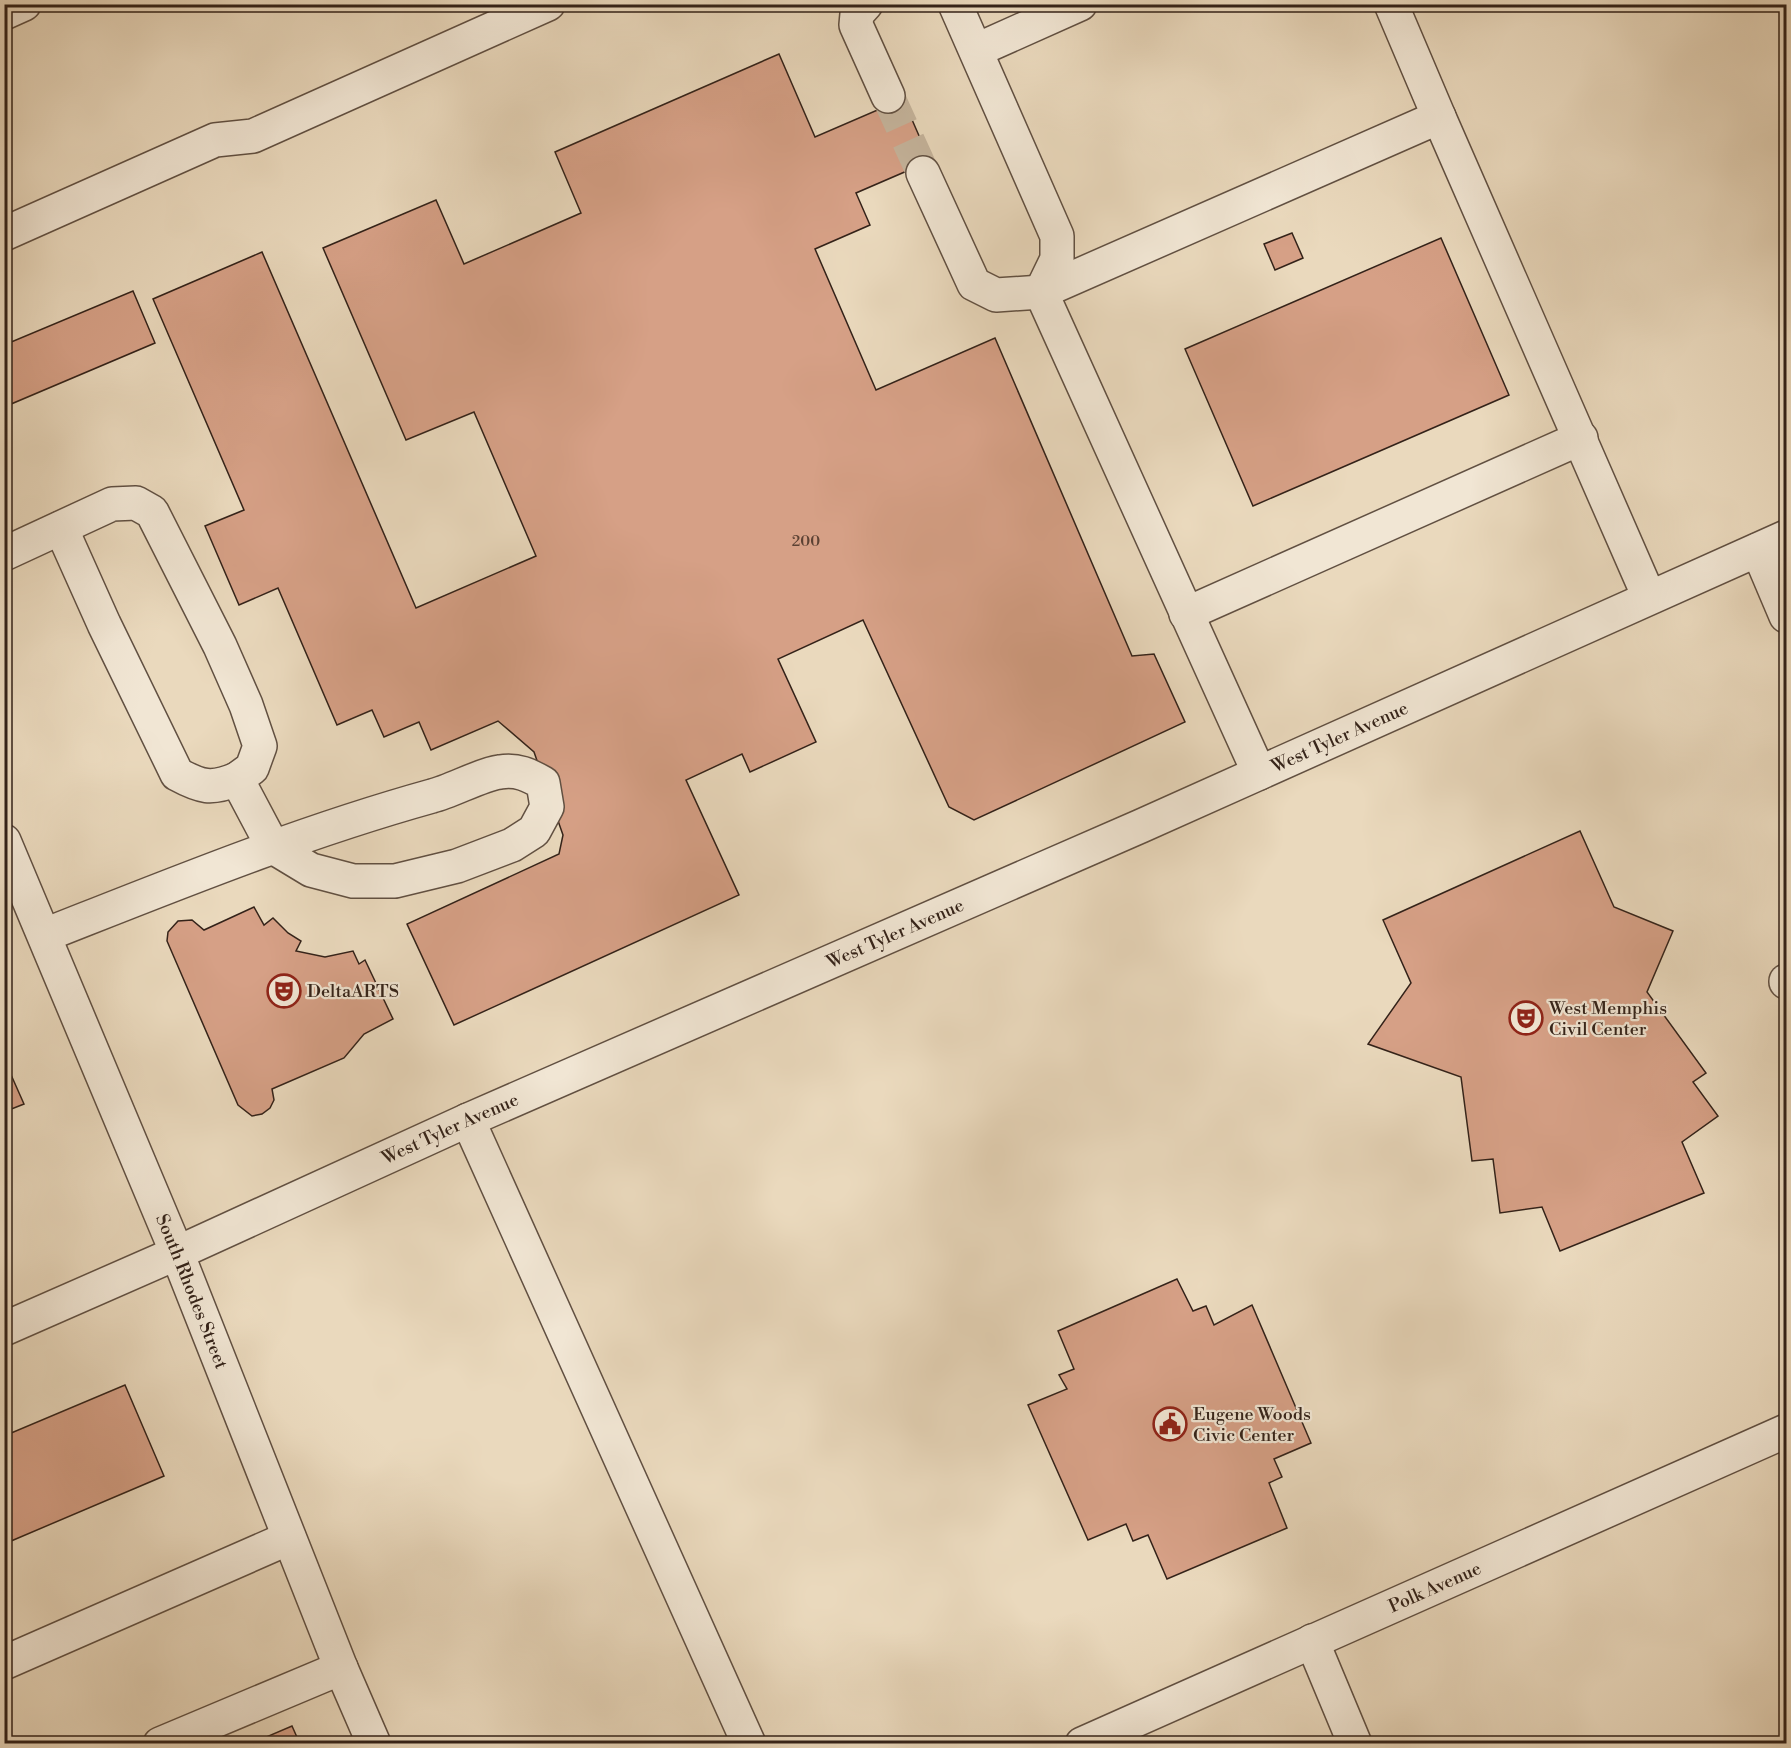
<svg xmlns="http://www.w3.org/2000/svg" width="1791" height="1748" viewBox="0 0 1791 1748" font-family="'Libre Bodoni',serif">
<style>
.building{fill:#d6a086;stroke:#332219;stroke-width:1.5}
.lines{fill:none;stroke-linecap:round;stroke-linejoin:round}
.minor-tunnel{stroke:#c5b49c;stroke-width:33;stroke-dasharray:33 16;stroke-linecap:butt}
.minor-casing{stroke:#615042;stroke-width:36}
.minor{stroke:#f1e6d4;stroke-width:33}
.labels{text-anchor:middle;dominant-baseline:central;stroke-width:4.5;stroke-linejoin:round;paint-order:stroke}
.number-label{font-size:15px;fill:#5c4234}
.street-label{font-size:18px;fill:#332219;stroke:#f1e6d4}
.poi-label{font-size:18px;fill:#332219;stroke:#f1e6d4;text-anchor:start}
</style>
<rect width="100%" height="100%" fill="#ead9bd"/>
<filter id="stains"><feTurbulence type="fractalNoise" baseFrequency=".00333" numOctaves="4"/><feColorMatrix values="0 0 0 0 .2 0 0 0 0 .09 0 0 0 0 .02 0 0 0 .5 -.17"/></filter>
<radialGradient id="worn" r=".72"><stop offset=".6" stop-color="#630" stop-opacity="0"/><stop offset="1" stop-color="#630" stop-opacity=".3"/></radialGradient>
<g class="building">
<path d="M 779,54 L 815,137 L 903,99 L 930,161 L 856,193 L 870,225 L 815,249 L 876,390 L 995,338 L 1132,656 L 1154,654 L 1185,722 L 974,820 L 949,807 L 863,620 L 778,659 L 816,742 L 750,772 L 742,754 L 686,780 L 739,895 L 454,1025 L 407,924 L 559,854 L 563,835 L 534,752 L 498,721 L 431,750 L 419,722 L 384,737 L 372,710 L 337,725 L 278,588 L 239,605 L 205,526 L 244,510 L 153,299 L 262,252 L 416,608 L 536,556 L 474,412 L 406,440 L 323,248 L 436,200 L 464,264 L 581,213 L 555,152 Z"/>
<path d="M 1292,233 L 1303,258 L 1275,270 L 1264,244 Z"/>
<path d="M 1441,238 L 1509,395 L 1253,506 L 1185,349 Z"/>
<path d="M 133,291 L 155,343 L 4,407 L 4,345 Z"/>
<path d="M 1580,831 L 1614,907 L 1673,931 L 1647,992 L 1706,1073 L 1693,1082 L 1718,1116 L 1682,1142 L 1704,1193 L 1560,1251 L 1542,1207 L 1500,1213 L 1493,1159 L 1472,1161 L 1461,1077 L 1368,1044 L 1411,983 L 1383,920 Z"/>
<path d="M 254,907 L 264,925 L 273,918 L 288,933 L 301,941 L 296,951 L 325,957 L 353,951 L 359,964 L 365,960 L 393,1019 L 364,1034 L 344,1058 L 272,1089 L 274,1100 L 270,1108 L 262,1114 L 252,1116 L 238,1105 L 167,941 L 168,932 L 178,921 L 192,920 L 204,930 Z"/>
<path d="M 4,1059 L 24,1104 L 4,1112 Z"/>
<path d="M 1177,1279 L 1193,1311 L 1206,1306 L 1214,1325 L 1252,1305 L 1311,1443 L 1274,1459 L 1282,1477 L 1269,1483 L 1287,1528 L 1167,1579 L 1148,1535 L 1133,1541 L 1126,1524 L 1088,1540 L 1028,1405 L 1067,1389 L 1059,1375 L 1074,1369 L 1058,1331 Z"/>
<path d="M 125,1385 L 164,1476 L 4,1544 L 4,1436 Z"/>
<path d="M 292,1726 L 300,1744 L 250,1744 Z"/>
</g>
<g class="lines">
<path class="minor-tunnel" d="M 888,96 L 923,173"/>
<defs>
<g id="minor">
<path d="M 866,4 L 857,14 L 856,25 L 888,96"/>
<path d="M 955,4 L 1057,236 L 1057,259 L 1041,292 L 1259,773"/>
<path d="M 1391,4 L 1439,117"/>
<path d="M 4,13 L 24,4"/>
<path d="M 977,50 L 1080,4"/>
<path d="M 923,173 L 974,284 L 996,295 L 1041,292 L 1439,117 L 1649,597"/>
<path d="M 4,234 L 215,140 L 253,136 L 548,4"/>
<path d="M 61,528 L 104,624 L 177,774 C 201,787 211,790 237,779"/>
<path d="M 1758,550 L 1786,616"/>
<path d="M 4,554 L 112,504 L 136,503 L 152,512 L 220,646 L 246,705 L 260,746 L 252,768 L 237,779 L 273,847 L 311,870 L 353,881 L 395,881 L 457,866 L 512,845 L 534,831 L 547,807 L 543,783 C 529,775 517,769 500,772 C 482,774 452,791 432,796 C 299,833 172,885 45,935"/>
<path d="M 1186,614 L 1581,438"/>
<path id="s1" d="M 4,841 L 177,1253 L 341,1668 L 374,1744"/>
<path d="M 1786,981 L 1786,982"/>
<path d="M 468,1120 L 749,1744"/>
<path id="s2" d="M 4,1329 L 177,1253 L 468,1120 L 1141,826 L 1786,537"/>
<path d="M 1312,1641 L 1355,1744"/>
<path d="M 4,1663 L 289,1538"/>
<path d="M 160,1744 L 341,1668"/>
<path id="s3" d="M 1082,1744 L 1786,1431"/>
</g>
</defs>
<use href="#minor" class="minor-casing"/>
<use href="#minor" class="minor"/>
</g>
<defs>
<symbol id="theatre-ring" viewBox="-11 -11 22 22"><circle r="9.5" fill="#f1e6d4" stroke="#8f2418" stroke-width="1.5"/><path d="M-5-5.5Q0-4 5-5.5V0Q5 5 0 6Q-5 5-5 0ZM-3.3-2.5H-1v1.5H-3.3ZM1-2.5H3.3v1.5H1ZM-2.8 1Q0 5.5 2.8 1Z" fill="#8f2418"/></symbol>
<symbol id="civic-ring" viewBox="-11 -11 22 22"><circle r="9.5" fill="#f1e6d4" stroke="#8f2418" stroke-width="1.5"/><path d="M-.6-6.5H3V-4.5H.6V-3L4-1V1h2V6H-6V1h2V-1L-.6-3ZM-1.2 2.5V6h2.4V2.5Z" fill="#8f2418"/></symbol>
</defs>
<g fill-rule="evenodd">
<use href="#theatre-ring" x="265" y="972" width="38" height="38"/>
<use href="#theatre-ring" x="1507" y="999" width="38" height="38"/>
<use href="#civic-ring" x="1151" y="1405" width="38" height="38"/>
</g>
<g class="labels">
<g class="number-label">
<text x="806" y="541">200</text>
</g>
<g class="street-label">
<text stroke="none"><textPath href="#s2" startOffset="1461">West Tyler Avenue</textPath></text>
<text stroke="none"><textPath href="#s2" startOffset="975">West Tyler Avenue</textPath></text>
<text stroke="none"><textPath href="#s2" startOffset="489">West Tyler Avenue</textPath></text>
<text stroke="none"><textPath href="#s1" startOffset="488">South Rhodes Street</textPath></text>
<text stroke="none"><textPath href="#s3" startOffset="386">Polk Avenue</textPath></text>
</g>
<g class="poi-label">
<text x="307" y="991">DeltaARTS</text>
<text x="1549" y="1008">West Memphis<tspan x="1549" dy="21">Civil Center</tspan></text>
<text x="1193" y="1414">Eugene Woods<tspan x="1193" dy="21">Civic Center</tspan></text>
</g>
</g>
<rect width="1791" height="1748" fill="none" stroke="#ead9bd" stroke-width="24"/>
<rect x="6" y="6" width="1779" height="1736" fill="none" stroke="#332219" stroke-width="3"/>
<rect x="12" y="12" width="1767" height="1724" fill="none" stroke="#332219" stroke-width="1.5"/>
<rect width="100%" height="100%" filter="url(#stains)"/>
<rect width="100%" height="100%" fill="url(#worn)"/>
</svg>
